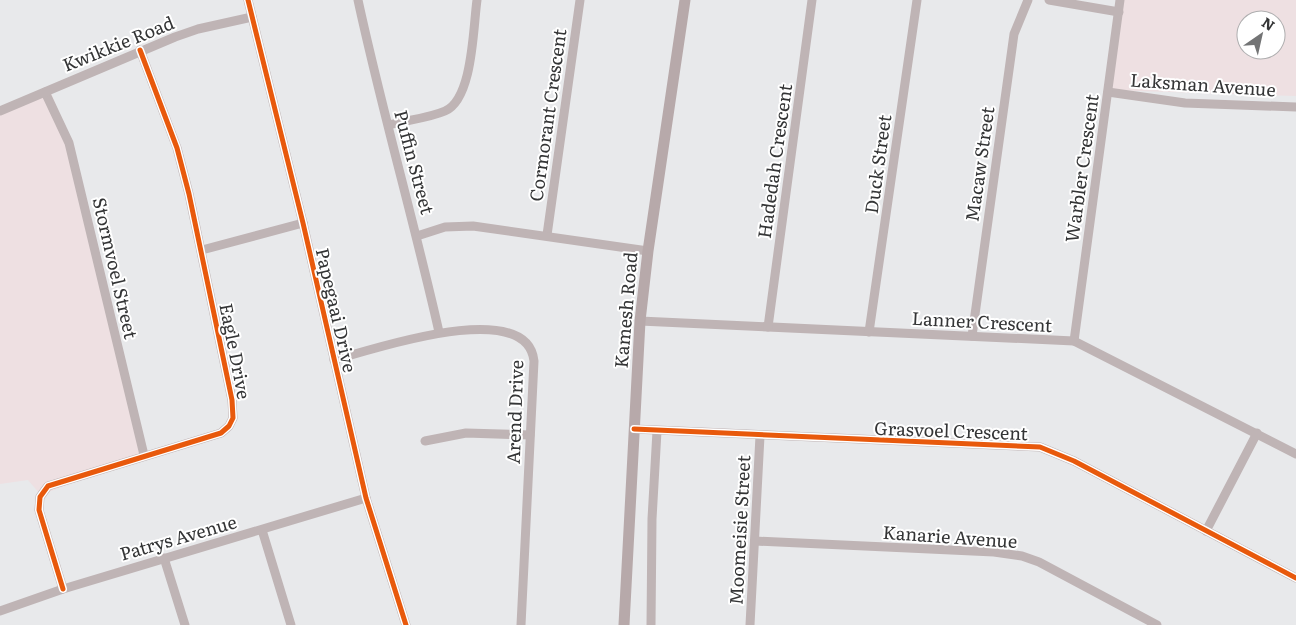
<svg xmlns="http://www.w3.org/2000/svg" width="1296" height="625" viewBox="0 0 1296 625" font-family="Literata,serif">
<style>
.education{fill:#eee0e2;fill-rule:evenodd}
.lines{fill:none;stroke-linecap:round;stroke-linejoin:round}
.street{stroke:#bfb4b5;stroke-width:9}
.secondary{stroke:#b7a9aa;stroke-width:11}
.cycleway-casing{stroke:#fff;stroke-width:8}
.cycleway{stroke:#e8590c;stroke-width:5}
.labels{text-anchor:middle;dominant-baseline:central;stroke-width:4;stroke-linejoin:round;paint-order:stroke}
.street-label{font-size:18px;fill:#343536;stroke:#fff}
</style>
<rect width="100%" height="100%" fill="#e8e9eb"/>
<g class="education">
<path d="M 1117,0 L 1296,0 L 1296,96 L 1107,90 ZM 1246,20 L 1276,20 L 1276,50 L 1246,50 Z"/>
<path d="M 49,88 L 69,138 L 144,455 L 41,495 L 28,480 L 0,484 L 0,109 Z"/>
</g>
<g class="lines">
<g class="street">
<path d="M 248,0 L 303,223 L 366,498 L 406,625"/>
<path d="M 358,0 C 382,111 414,221 439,332"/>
<path d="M 1049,0 L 1119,12"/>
<path d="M 45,92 L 69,143 L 144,455"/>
<path d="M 1108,92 L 1185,103 L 1296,107"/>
<path d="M 0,111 L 175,37 L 198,29 L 252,17"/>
<path d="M 389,125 C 407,120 429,118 445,111 C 473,99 473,28 477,0"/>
<path d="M 547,235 L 580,0"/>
<path d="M 417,236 L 445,227 L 473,226 L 648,251"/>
<path d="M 202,250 L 303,223"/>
<path d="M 640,321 L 1074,341 L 1296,454"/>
<path d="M 768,327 L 812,0"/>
<path d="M 869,332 L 917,0"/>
<path d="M 972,336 L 1014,34 L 1028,0"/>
<path d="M 1074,341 L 1120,0"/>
<path d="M 334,360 C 371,350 527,296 534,361 L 521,625"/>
<path d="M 634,429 L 1040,447 L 1074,461 L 1296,578"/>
<path d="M 425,441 L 466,433 L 530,435"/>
<path d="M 262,530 L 291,625"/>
<path d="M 1206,531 L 1257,433"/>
<path d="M 755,541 L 994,552 L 1022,556 L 1039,562 L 1157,625"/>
<path d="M 164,558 L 185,625"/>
<path d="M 63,589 L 39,510 L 40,497 L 48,486 L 221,433 L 229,426 L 233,418 L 232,400 L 189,194 L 177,148 L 140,50"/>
<path d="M 0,611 L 63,589 L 366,498"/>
<path d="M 651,625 L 652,519 L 657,431"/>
<path d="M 750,625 L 760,436"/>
</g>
<path class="secondary" d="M 624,625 L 640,321 L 648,251 L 685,0"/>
<defs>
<g id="cycleway">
<path d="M 248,0 L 303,223 L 366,498 L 406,625"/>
<path d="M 634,429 L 1040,447 L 1074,461 L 1296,578"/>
<path d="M 63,589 L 39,510 L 40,497 L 48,486 L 221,433 L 229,426 L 233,418 L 232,400 L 189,194 L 177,148 L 140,50"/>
</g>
</defs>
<use href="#cycleway" class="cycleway-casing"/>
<use href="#cycleway" class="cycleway"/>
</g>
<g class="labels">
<g class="street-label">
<text transform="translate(118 43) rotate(-22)">Kwikkie Road</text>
<text transform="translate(1203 84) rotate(4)">Laksman Avenue</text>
<text transform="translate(547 115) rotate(-82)">Cormorant Crescent</text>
<text transform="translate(774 161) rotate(-82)">Hadedah Crescent</text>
<text transform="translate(415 162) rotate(75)">Puffin Street</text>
<text transform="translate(877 164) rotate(-82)">Duck Street</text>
<text transform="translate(979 164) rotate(-82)">Macaw Street</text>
<text transform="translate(1081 168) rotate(-82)">Warbler Crescent</text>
<text transform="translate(116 268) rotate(77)">Stormvoel Street</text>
<text transform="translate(337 310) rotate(77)">Papegaai Drive</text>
<text transform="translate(625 310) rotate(-85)">Kamesh Road</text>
<text transform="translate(982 321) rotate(3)">Lanner Crescent</text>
<text transform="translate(236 351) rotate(79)">Eagle Drive</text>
<text transform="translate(514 412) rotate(-88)">Arend Drive</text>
<text transform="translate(951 430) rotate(2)">Grasvoel Crescent</text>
<text transform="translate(739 530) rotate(-87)">Moomeisie Street</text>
<text transform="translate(950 536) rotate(4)">Kanarie Avenue</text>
<text transform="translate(178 537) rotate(-16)">Patrys Avenue</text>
</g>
</g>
<g transform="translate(1261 35) rotate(34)"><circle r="24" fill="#ffffff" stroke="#aeaeaf"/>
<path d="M0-4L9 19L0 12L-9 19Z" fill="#737475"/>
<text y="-8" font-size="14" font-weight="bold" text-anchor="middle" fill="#343536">N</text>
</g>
</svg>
